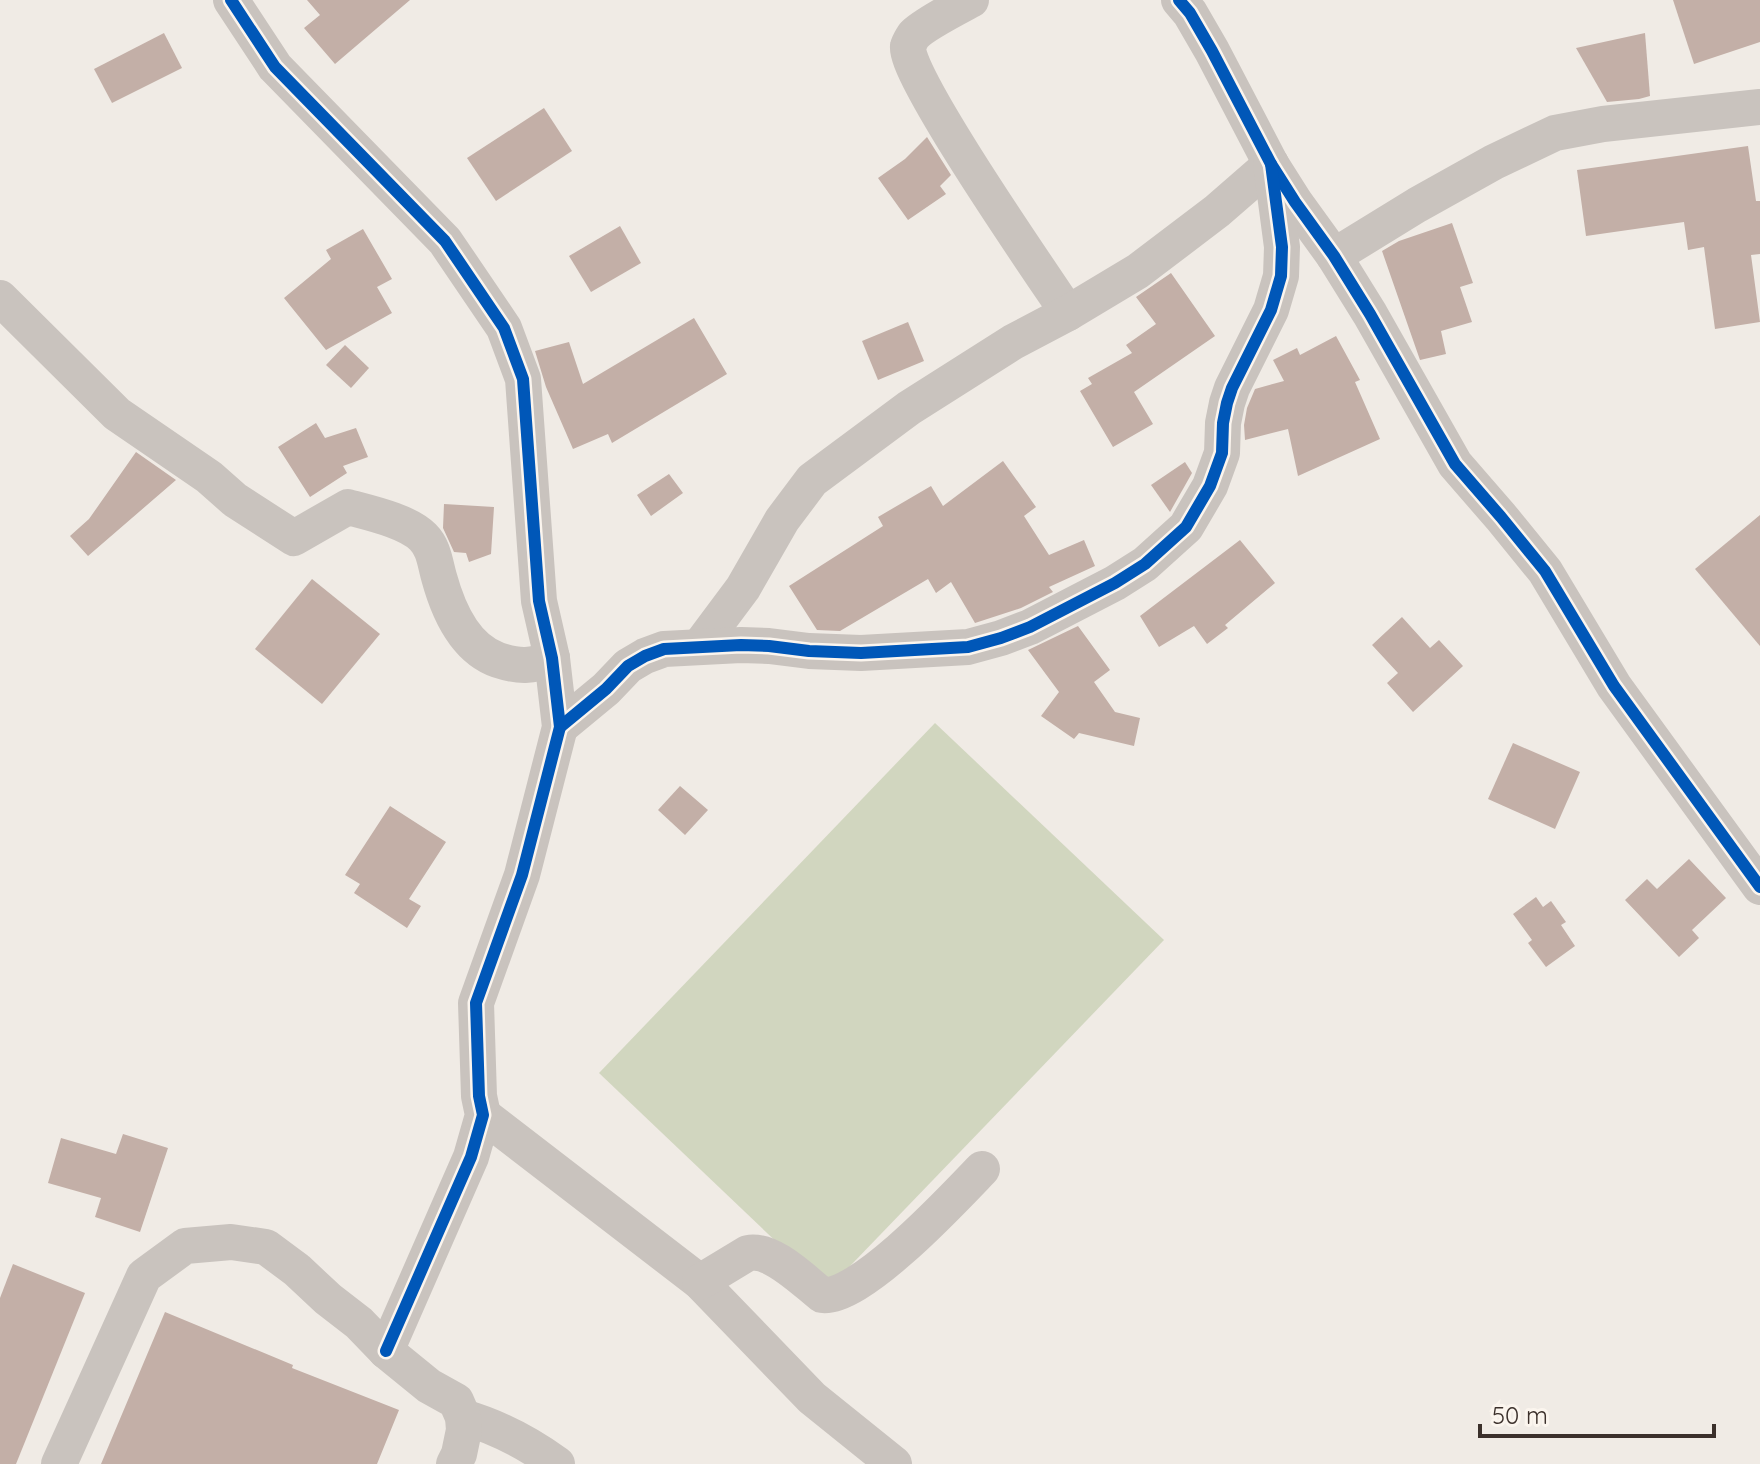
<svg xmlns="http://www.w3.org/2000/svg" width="1760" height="1464" viewBox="0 0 1760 1464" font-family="Quicksand,sans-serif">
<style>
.green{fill:#d1d6bf}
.building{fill:#c3afa7}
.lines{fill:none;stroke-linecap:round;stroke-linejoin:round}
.minor{stroke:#c9c3be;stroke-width:36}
.cycleway-casing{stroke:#fbf5ee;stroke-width:17}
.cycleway{stroke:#0057b8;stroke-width:12}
</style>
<rect width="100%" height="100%" fill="#f0ebe5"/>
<path class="green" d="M 935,723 L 1164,940 L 827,1290 L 599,1073 Z"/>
<g class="building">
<path d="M 307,0 L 410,0 L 335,64 L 304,28 L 320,15 Z"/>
<path d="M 1673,0 L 1760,0 L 1760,42 L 1694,64 Z"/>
<path d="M 164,33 L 182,68 L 112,103 L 94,69 Z"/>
<path d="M 1645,33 L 1650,96 L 1639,99 L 1607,102 L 1576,48 Z"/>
<path d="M 544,108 L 572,151 L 496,201 L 467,158 Z"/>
<path d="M 927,137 L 951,175 L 940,186 L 946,194 L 908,220 L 878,178 L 905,159 Z"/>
<path d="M 1748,146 L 1756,201 L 1760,201 L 1760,254 L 1751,255 L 1760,322 L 1715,329 L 1704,247 L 1688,250 L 1684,222 L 1586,236 L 1577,170 Z"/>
<path d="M 1452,223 L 1473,283 L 1460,287 L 1472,322 L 1441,331 L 1446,354 L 1420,360 L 1382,251 L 1399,241 Z"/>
<path d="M 620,226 L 641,263 L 591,292 L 569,256 Z"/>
<path d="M 363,229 L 392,279 L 377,287 L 392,313 L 326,350 L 284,298 L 331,259 L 326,250 Z"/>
<path d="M 1171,273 L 1215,336 L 1134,392 L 1153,424 L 1113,447 L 1080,391 L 1092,384 L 1088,378 L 1132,353 L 1126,345 L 1156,324 L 1136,297 Z"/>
<path d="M 694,318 L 727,374 L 612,443 L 608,434 L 573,449 L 546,387 L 535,351 L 569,342 L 583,384 Z"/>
<path d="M 908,322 L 924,361 L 878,380 L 862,341 Z"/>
<path d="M 1336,336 L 1360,380 L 1355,382 L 1380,439 L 1298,476 L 1288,429 L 1245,440 L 1244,425 L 1247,408 L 1255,389 L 1284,381 L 1273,360 L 1297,348 L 1300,355 Z"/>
<path d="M 345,345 L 369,368 L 351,388 L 326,365 Z"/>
<path d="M 316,423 L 325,438 L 356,428 L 368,457 L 343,466 L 347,473 L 310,497 L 278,447 Z"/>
<path d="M 136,452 L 176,480 L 88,556 L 70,536 L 89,519 Z"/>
<path d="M 1003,461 L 1036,507 L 1024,516 L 1049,555 L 1084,540 L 1095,566 L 1049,587 L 1053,592 L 1021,608 L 975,623 L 951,582 L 936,593 L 928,579 L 840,631 L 817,630 L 789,586 L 883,526 L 878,517 L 931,486 L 943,506 Z"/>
<path d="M 1185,462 L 1192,473 L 1170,512 L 1151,485 Z"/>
<path d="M 669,474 L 683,493 L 651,516 L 637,495 Z"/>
<path d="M 444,504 L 494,507 L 491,554 L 469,562 L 466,553 L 454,552 L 443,528 Z"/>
<path d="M 1760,515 L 1760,646 L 1695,569 Z"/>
<path d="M 1240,540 L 1275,583 L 1225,625 L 1228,628 L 1207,644 L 1194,626 L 1159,647 L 1140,616 Z"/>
<path d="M 312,579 L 380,634 L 322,704 L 255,649 Z"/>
<path d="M 1402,617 L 1430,648 L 1439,640 L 1463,666 L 1413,712 L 1387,683 L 1398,673 L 1372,645 Z"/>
<path d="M 1078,626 L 1110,670 L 1094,682 L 1115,712 L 1140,718 L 1134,746 L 1079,733 L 1074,739 L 1041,716 L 1059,692 L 1028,650 Z"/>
<path d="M 1513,743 L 1580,772 L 1555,829 L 1488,799 Z"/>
<path d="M 680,786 L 708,810 L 685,835 L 658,810 Z"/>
<path d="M 390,806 L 446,842 L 409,899 L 421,906 L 407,928 L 354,893 L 360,884 L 345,875 Z"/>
<path d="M 1689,859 L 1726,898 L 1692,930 L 1699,938 L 1679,957 L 1625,900 L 1647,879 L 1657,889 Z"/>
<path d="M 1536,897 L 1543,907 L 1551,901 L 1566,922 L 1561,925 L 1575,946 L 1546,967 L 1528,943 L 1532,940 L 1513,914 Z"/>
<path d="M 123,1134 L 168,1148 L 140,1232 L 95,1217 L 101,1198 L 48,1183 L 61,1138 L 116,1154 Z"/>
<path d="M 13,1264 L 85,1293 L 16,1464 L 0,1464 L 0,1298 Z"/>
<path d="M 165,1312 L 293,1365 L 292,1368 L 399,1410 L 377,1464 L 101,1464 Z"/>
</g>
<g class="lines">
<g class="minor">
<path d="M 231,0 L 275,67 L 445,241 L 504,328 L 523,379 L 539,601 L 552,658 L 560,727 L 522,875 L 476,1003 L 479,1096 L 483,1115 L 471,1157 L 386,1351"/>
<path d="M 971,0 C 958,7 923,25 914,35 C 913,36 908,45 908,46 C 903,74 1044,277 1068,313"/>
<path d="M 1179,0 L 1190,13 L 1212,51 L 1271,164 L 1295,202 L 1334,256 L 1370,314 L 1455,464 L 1501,517 L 1545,571 L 1614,686 L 1760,887"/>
<path d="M 1334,256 L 1417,205 L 1494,162 L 1555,133 L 1603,124 L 1760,107"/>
<path d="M 0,298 L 117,414 L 209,477 L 235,500 L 294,538 L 348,507 C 370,513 407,521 423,537 C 434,548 435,563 439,577 C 448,610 464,648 498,660 C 519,667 532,667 552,658"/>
<path d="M 699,647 L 743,588 L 782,520 L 812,480 L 909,408 L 1013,342 L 1068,313 L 1138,271 L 1217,211 L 1271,164"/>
<path d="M 560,727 L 606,689 L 628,666 L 645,656 L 664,649 L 741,645 L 769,646 L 809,651 L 861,653 L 968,647 L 1001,638 L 1030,627 L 1115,583 L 1145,564 L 1186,527 L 1210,486 L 1222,453 L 1223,423 L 1227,403 L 1232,388 L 1271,310 L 1281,276 L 1282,247 L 1271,164"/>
<path d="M 483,1115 L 700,1282 L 812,1398 L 894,1464"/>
<path d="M 700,1282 L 748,1253 C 772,1248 804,1281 822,1295 C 860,1300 955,1197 982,1169"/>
<path d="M 463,1417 C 498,1427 528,1443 557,1464"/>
<path d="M 59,1464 L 144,1276 L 185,1246 L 231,1242 L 266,1247 L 297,1270 L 328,1299 L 359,1323 L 386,1351 L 429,1386 L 456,1401 L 463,1417 L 464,1430 L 459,1454 L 454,1464"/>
</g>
<defs>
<g id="cycleway">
<path d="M 231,0 L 275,67 L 445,241 L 504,328 L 523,379 L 539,601 L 552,658 L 560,727 L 522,875 L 476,1003 L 479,1096 L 483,1115 L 471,1157 L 386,1351"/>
<path d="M 1179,0 L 1190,13 L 1212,51 L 1271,164 L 1295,202 L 1334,256 L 1370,314 L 1455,464 L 1501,517 L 1545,571 L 1614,686 L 1760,887"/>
<path d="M 560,727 L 606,689 L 628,666 L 645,656 L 664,649 L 741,645 L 769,646 L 809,651 L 861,653 L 968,647 L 1001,638 L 1030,627 L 1115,583 L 1145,564 L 1186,527 L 1210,486 L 1222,453 L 1223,423 L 1227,403 L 1232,388 L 1271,310 L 1281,276 L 1282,247 L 1271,164"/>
</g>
</defs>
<use href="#cycleway" class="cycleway-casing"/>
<use href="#cycleway" class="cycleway"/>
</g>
<path d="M1480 1424v12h234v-12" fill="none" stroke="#3b302b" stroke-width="4"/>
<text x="1492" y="1424" font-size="24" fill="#3b302b" stroke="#fbf5ee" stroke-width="6" paint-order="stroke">50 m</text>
</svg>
